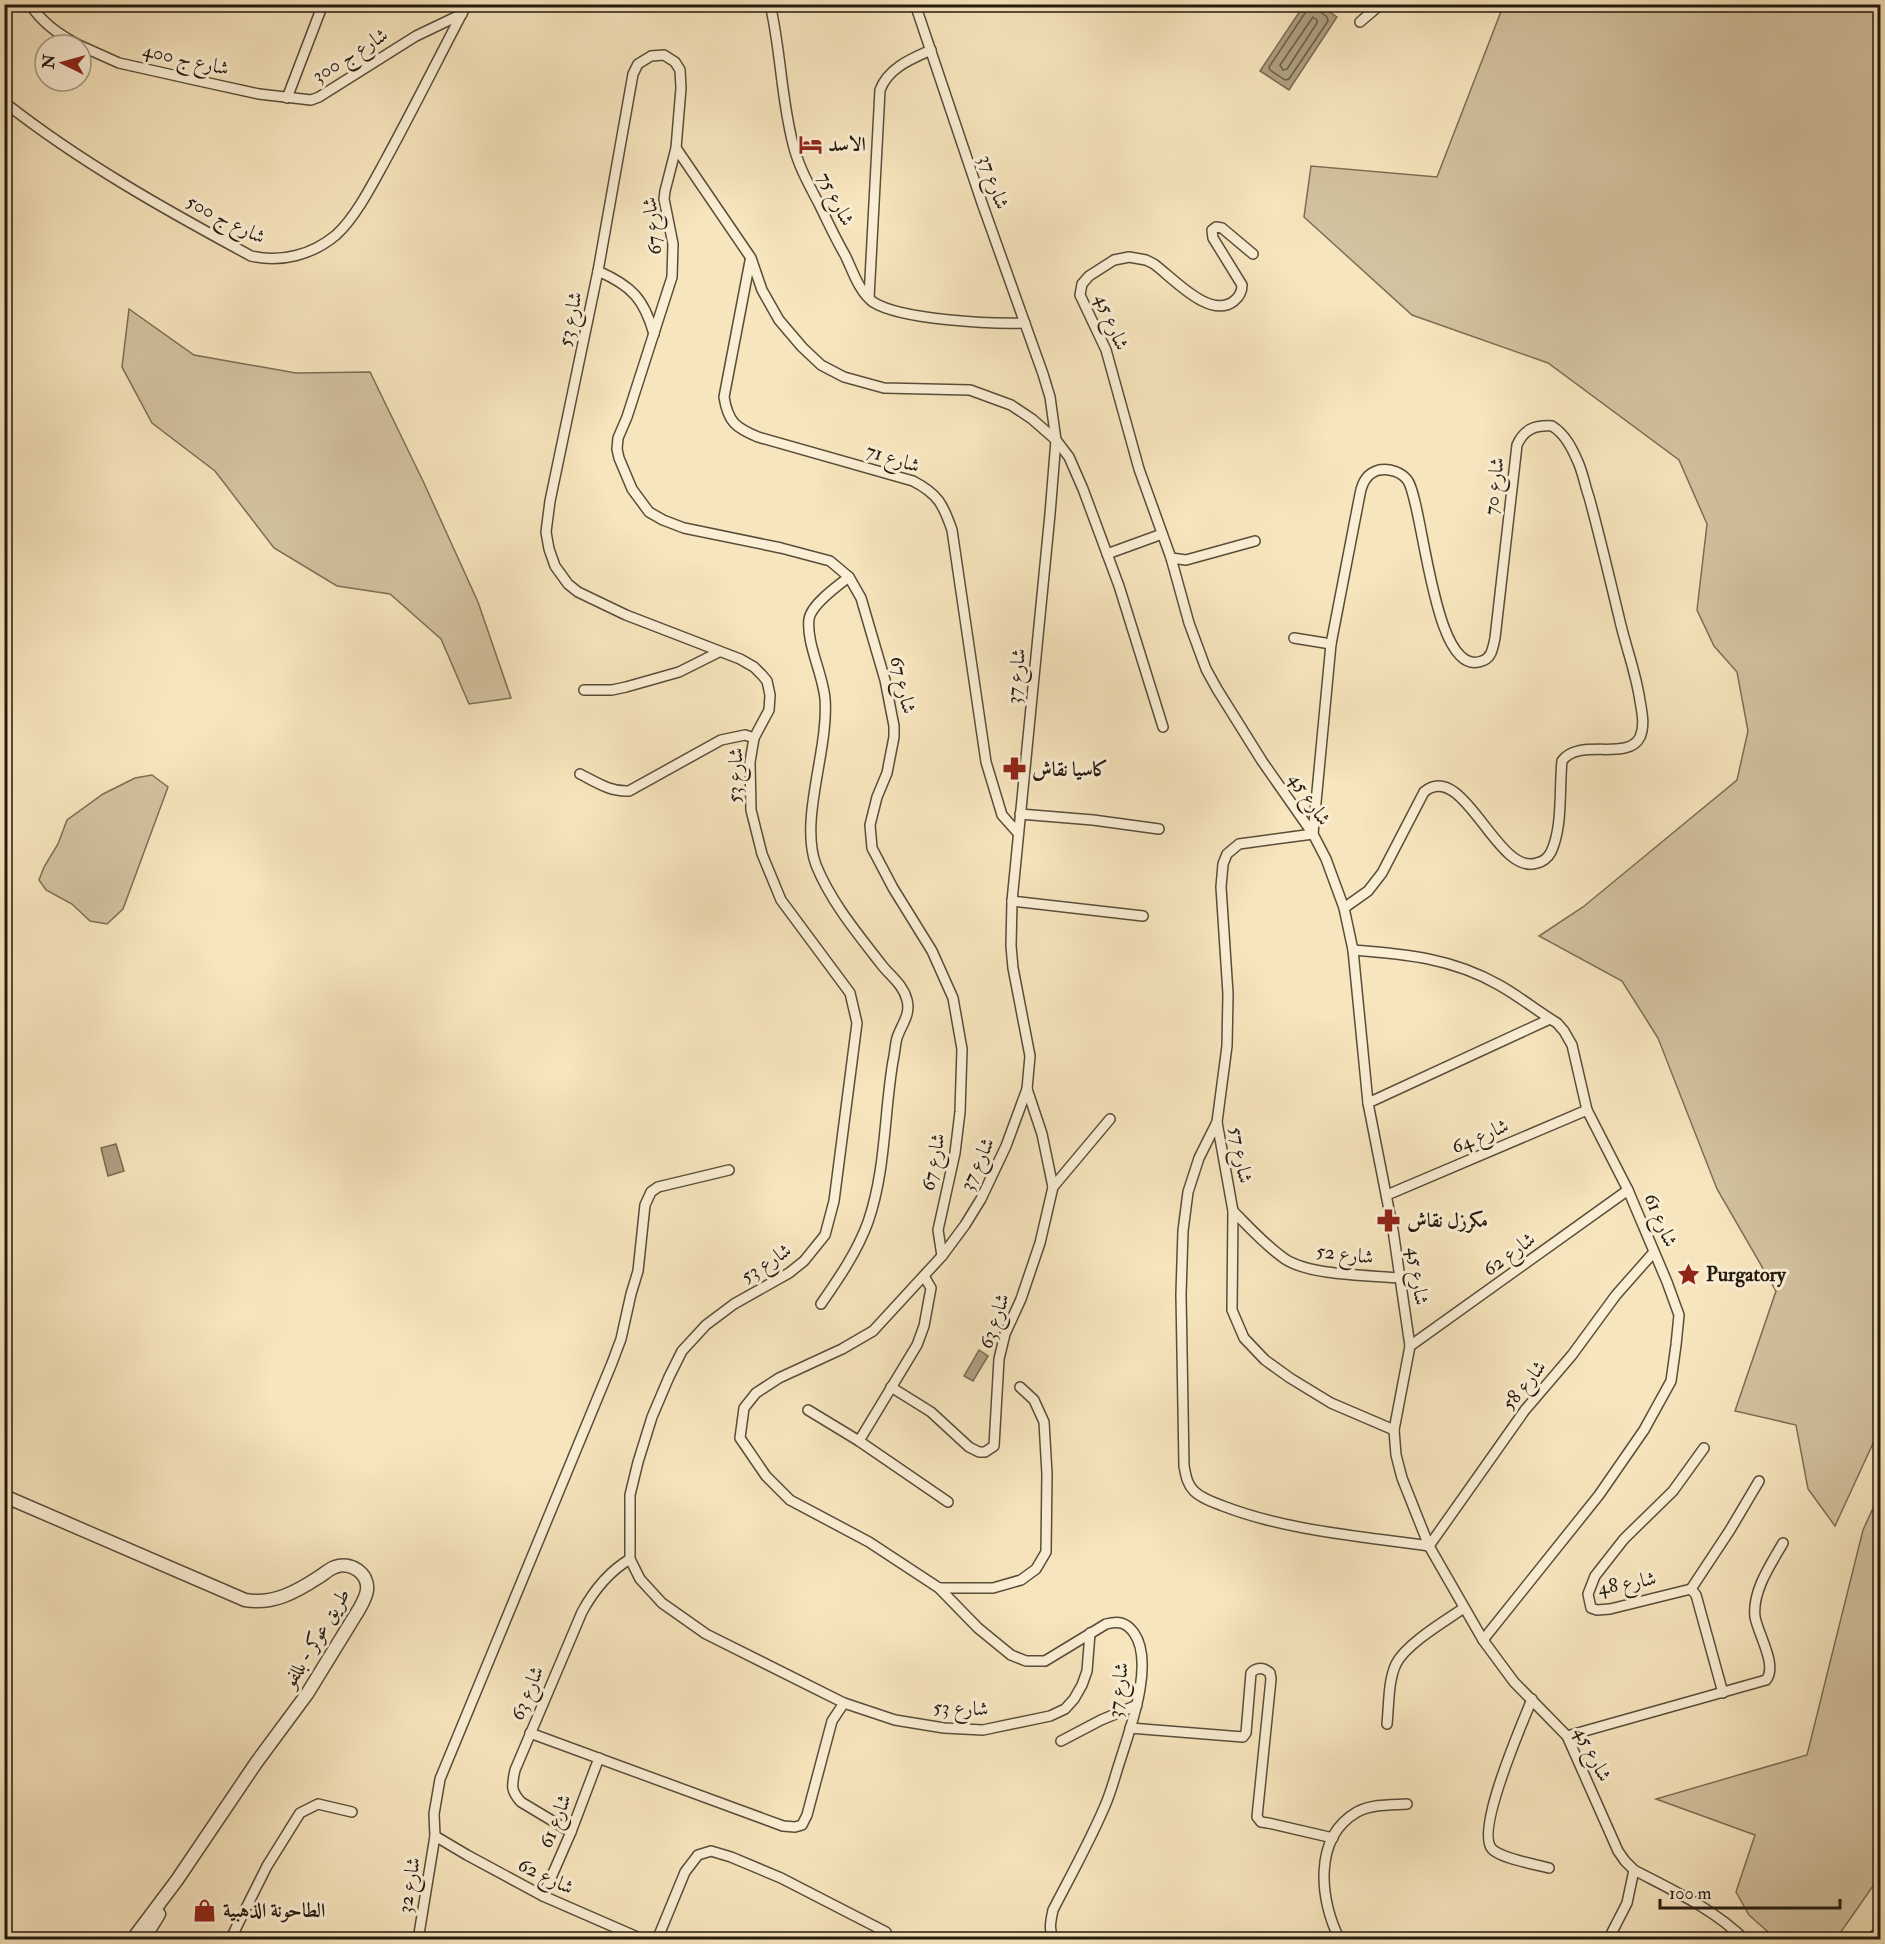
<svg xmlns="http://www.w3.org/2000/svg" width="1885" height="1944" viewBox="0 0 1885 1944" font-family="'IM FELL Double Pica',Amiri,serif">
<style>
.green{fill:#d3c29f;stroke:#7c6e56;stroke-width:1.5}
.water{fill:#afa082;stroke:#776a54;stroke-width:1.5}
.lines{fill:none;stroke-linecap:round;stroke-linejoin:round}
.shore{stroke:#6a5d48;stroke-width:1.5}
.minor-casing{stroke:#594d3a;stroke-width:12}
.tertiary-casing{stroke:#594d3a;stroke-width:15}
.minor{stroke:#faeed4;stroke-width:9}
.tertiary{stroke:#faeed4;stroke-width:12}
.labels{text-anchor:middle;dominant-baseline:central;stroke-width:6;stroke-linejoin:round;paint-order:stroke}
.street-label{font-size:20px;fill:#241a0e;stroke:#faeed4}
.poi-label{font-size:20px;font-weight:bold;fill:#241a0e;stroke:#faeed4;text-anchor:start}
</style>
<rect width="100%" height="100%" fill="#f7e5bd"/>
<filter id="stains"><feTurbulence type="fractalNoise" baseFrequency=".00333" numOctaves="4"/><feColorMatrix values="0 0 0 0 .2 0 0 0 0 .09 0 0 0 0 .02 0 0 0 .5 -.17"/></filter>
<radialGradient id="worn" r=".72"><stop offset=".6" stop-color="#630" stop-opacity="0"/><stop offset="1" stop-color="#630" stop-opacity=".3"/></radialGradient>
<g class="green">
<path d="M 1502,5 L 1880,5 L 1880,1428 L 1835,1526 L 1808,1489 L 1796,1425 L 1735,1411 L 1776,1291 L 1717,1189 L 1658,1038 L 1622,981 L 1539,936 L 1583,907 L 1737,780 L 1748,731 L 1737,672 L 1714,646 L 1697,610 L 1707,524 L 1679,460 L 1548,363 L 1412,315 L 1304,217 L 1311,166 L 1437,177 L 1500,14 Z"/>
<path d="M 129,309 L 194,355 L 296,373 L 370,372 L 423,481 L 478,602 L 511,698 L 469,704 L 441,639 L 390,594 L 337,586 L 274,548 L 215,471 L 152,423 L 122,367 Z"/>
<path d="M 152,775 L 168,787 L 123,909 L 107,924 L 90,921 L 72,904 L 46,890 L 39,880 L 44,867 L 58,844 L 67,820 L 103,794 L 135,778 Z"/>
<path d="M 1880,1493 L 1880,1876 L 1836,1939 L 1776,1939 L 1749,1915 L 1736,1892 L 1755,1835 L 1656,1799 L 1807,1755 L 1863,1530 Z"/>
</g>
<g class="water">
<path d="M 1304,5 L 1319,5 L 1337,17 L 1289,90 L 1260,71 Z"/>
<path d="M 116,1144 L 124,1171 L 108,1176 L 101,1148 Z"/>
<path d="M 979,1350 L 988,1356 L 973,1381 L 964,1376 Z"/>
</g>
<g class="lines">
<g class="shore">
<path d="M 1308,4 L 1307,10 L 1269,67 L 1270,70 L 1285,80 L 1289,79 L 1328,21 L 1327,17 L 1318,10 L 1317,4"/>
<path d="M 1313,17 L 1317,20 L 1317,23 L 1287,69 L 1283,70 L 1280,65 Z"/>
</g>
<defs>
<g id="minor">
<path d="M 30,4 C 42,23 59,35 79,45"/>
<path d="M 770,4 C 781,51 781,98 793,144 C 798,165 808,183 818,202 C 827,220 835,238 845,255 C 852,269 859,292 873,302 C 901,320 991,324 1025,323"/>
<path d="M 915,4 L 982,203 L 1043,374 L 1050,397 L 1056,440 L 1050,514 L 1012,901 L 1011,946 L 1013,968 L 1030,1056 L 1027,1089 L 1006,1146 L 981,1199 L 965,1225 L 942,1256 L 873,1331 L 842,1349 L 779,1378 L 756,1393 L 744,1408 L 740,1438 L 766,1476 L 790,1500 L 869,1542 L 939,1588 L 978,1628 L 1011,1655 L 1026,1661 L 1045,1661 L 1106,1624 C 1119,1621 1126,1622 1134,1633 C 1155,1663 1130,1729 1120,1761 C 1115,1776 1111,1793 1104,1808 C 1089,1843 1070,1877 1053,1910 C 1051,1920 1048,1930 1054,1940"/>
<path d="M 1360,22 L 1381,4"/>
<path d="M 81,46 L 119,63 L 195,80 L 259,94 L 311,100 L 319,97 L 416,36 L 462,14"/>
<path d="M 287,98 L 323,4"/>
<path d="M 4,102 C 80,162 166,210 251,256 C 281,263 312,255 336,235 C 355,218 372,185 384,163 C 413,110 439,57 467,4"/>
<path d="M 676,148 L 665,191 L 664,199 L 673,244 L 672,277 L 627,417 L 618,438 L 617,449 L 619,458 L 632,489 L 649,512 L 663,520 L 684,528 L 781,548 L 830,561 L 849,577 L 861,598 L 885,680 L 894,726 L 894,737 L 887,773 L 877,797 L 870,825 L 872,848 L 893,888 L 932,951 L 953,998 L 962,1049 L 960,1112 L 955,1153 L 938,1230 L 942,1256"/>
<path d="M 1253,254 L 1222,228 L 1216,227 L 1212,230 L 1213,238 L 1242,285 C 1242,292 1239,297 1234,301 C 1210,320 1173,278 1154,264 L 1146,260 L 1129,257 L 1114,260 L 1089,276 L 1082,284 L 1080,295 L 1106,350 L 1139,469 L 1171,558 L 1189,623 L 1206,669 L 1217,689 L 1262,761 L 1313,834 L 1326,859 L 1344,908 L 1353,950 L 1368,1103 L 1393,1230 L 1410,1346 L 1394,1430 L 1396,1455 L 1402,1478 L 1429,1546 L 1483,1640 L 1514,1682 L 1567,1736 L 1618,1851 L 1625,1861 L 1634,1870 C 1672,1890 1714,1909 1745,1940"/>
<path d="M 750,261 L 724,397 C 728,422 736,428 758,437 L 913,481 C 938,494 943,504 952,530 L 986,762 L 1002,815 L 1018,833"/>
<path d="M 598,271 C 632,286 644,299 654,334"/>
<path d="M 869,298 L 880,90 C 888,68 911,59 931,50"/>
<path d="M 1107,554 L 1162,534"/>
<path d="M 1171,558 L 1186,560 L 1255,541"/>
<path d="M 1294,638 L 1331,644"/>
<path d="M 584,690 L 612,690 L 626,687 L 679,672 L 719,652"/>
<path d="M 580,774 C 596,782 610,792 629,791 L 721,740 L 745,735 L 754,738"/>
<path d="M 1020,814 L 1093,820 L 1159,829"/>
<path d="M 1012,901 L 1143,916"/>
<path d="M 1344,908 L 1368,891 L 1382,873 L 1424,792 C 1464,759 1497,877 1537,863 C 1542,862 1548,858 1551,852 C 1563,827 1559,789 1562,761 C 1579,737 1628,762 1640,737 C 1645,726 1642,712 1640,701 C 1636,672 1625,645 1619,617 C 1609,576 1600,537 1589,497 C 1585,486 1583,473 1578,462 C 1572,448 1565,434 1552,426 C 1535,425 1524,429 1517,445 L 1495,638 C 1493,647 1492,658 1482,661 C 1433,680 1424,507 1408,481 C 1402,472 1389,468 1379,470 C 1367,473 1362,483 1360,494 L 1331,644 L 1313,834 L 1239,844 L 1227,854 L 1223,864 L 1221,887 L 1228,994 L 1227,1046 L 1217,1122 L 1233,1211 L 1232,1310 L 1244,1338 L 1265,1360 L 1290,1378 L 1331,1403 L 1394,1430"/>
<path d="M 1353,950 C 1405,954 1452,958 1499,985 C 1519,996 1537,1011 1557,1023 L 1564,1031 L 1572,1045 L 1587,1110 L 1628,1190 L 1667,1282 L 1679,1315 L 1676,1345 L 1671,1381 L 1644,1430 L 1599,1495 L 1483,1640"/>
<path d="M 1368,1103 L 1550,1019"/>
<path d="M 1217,1122 L 1199,1158 L 1188,1192 L 1183,1231 L 1181,1294 L 1184,1466 C 1186,1476 1187,1484 1194,1491 C 1202,1499 1213,1502 1223,1506 C 1288,1531 1360,1536 1429,1546 L 1525,1410 L 1572,1355 L 1616,1295 L 1654,1252"/>
<path d="M 1053,1187 L 1110,1119"/>
<path d="M 1387,1195 L 1587,1110"/>
<path d="M 1233,1211 C 1250,1228 1266,1246 1285,1259 C 1311,1276 1369,1275 1401,1278"/>
<path d="M 821,1304 C 839,1278 857,1252 868,1222 C 886,1170 884,1114 893,1061 C 895,1053 895,1045 897,1038 C 901,1025 911,1015 907,1000 C 903,984 890,976 881,964 C 857,933 831,902 816,865 C 799,819 829,750 825,699 C 823,674 806,643 809,619 C 811,605 837,586 849,577"/>
<path d="M 1410,1346 L 1628,1190"/>
<path d="M 891,1387 L 931,1412 L 969,1447 L 979,1452 L 985,1452 L 994,1446 L 999,1359 L 1005,1334 L 1021,1299 L 1040,1243 L 1053,1187 L 1042,1134 L 1027,1089"/>
<path d="M 808,1410 L 859,1441 L 948,1502"/>
<path d="M 859,1441 L 917,1345 L 924,1326 L 931,1288 L 924,1276"/>
<path d="M 1704,1448 L 1673,1491 L 1624,1539 L 1595,1576 L 1588,1594 L 1591,1608 L 1597,1610 L 1610,1609 L 1691,1589 L 1696,1595 L 1723,1693"/>
<path d="M 939,1588 L 993,1588 L 1021,1580 L 1036,1569 L 1046,1552 L 1047,1474 L 1044,1422 L 1034,1400 L 1020,1387"/>
<path d="M 1691,1589 L 1730,1530 L 1759,1481"/>
<path d="M 1090,1633 L 1087,1671 L 1082,1685 L 1074,1699 L 1065,1709 L 1050,1716 L 983,1730 L 944,1728 L 895,1720 L 844,1703 L 706,1634 L 662,1603 L 640,1579 L 630,1559 L 630,1495 L 638,1462 L 652,1417 L 669,1377 L 682,1351 L 706,1325 L 734,1304 L 789,1273 L 804,1261 L 825,1235 L 834,1201 L 857,1023 L 850,993 L 781,900 L 762,854 L 751,810 L 750,762 L 754,738 L 769,710 L 770,695 L 767,681 L 762,675 L 754,667 L 740,659 L 626,615 L 578,592 L 568,584 L 555,566 L 549,549 L 546,532 L 550,501 L 598,271 L 633,74 L 638,64 L 651,56 L 664,55 L 675,62 L 680,70 L 681,88 L 676,148 L 751,258 L 762,290 L 779,320 L 802,347 L 821,365 L 844,377 L 884,388 L 970,390 L 1011,405 L 1032,419 L 1056,440 L 1069,457 L 1083,489 L 1119,586 L 1163,727"/>
<path d="M 1532,1699 C 1522,1724 1475,1831 1492,1849 C 1502,1859 1535,1864 1549,1868"/>
<path d="M 1387,1724 C 1389,1705 1388,1681 1396,1664 C 1406,1644 1445,1621 1464,1608"/>
<path d="M 1130,1728 L 1243,1737 L 1246,1733 L 1251,1673 C 1256,1667 1264,1667 1270,1673 L 1271,1679 L 1257,1817 L 1261,1822 L 1268,1823 L 1333,1838"/>
<path d="M 530,1733 L 783,1826 L 795,1827 L 802,1825 L 807,1815 L 832,1721 L 844,1703"/>
<path d="M 1567,1736 L 1766,1680 C 1778,1666 1758,1634 1755,1617 C 1752,1591 1771,1564 1783,1543"/>
<path d="M 1061,1741 L 1101,1720 L 1137,1705"/>
<path d="M 571,1832 L 521,1802 C 510,1790 512,1785 515,1770 L 582,1612 C 594,1590 608,1572 630,1559"/>
<path d="M 435,1836 L 467,1855 L 543,1896 L 644,1940"/>
<path d="M 543,1896 L 571,1832 L 599,1758"/>
<path d="M 230,1940 L 267,1866 L 300,1813 L 318,1804 L 352,1812"/>
<path d="M 418,1940 L 435,1836 L 434,1814 L 440,1779 L 612,1363 L 621,1339 L 631,1294 L 638,1271 L 645,1205 L 651,1192 L 658,1187 L 729,1170"/>
<path d="M 657,1940 L 685,1872 L 698,1855 L 711,1851 L 731,1857 L 781,1878 L 886,1932"/>
<path d="M 1340,1940 C 1320,1902 1312,1838 1357,1812 C 1371,1804 1391,1805 1407,1804"/>
<path d="M 1608,1940 L 1627,1903 L 1634,1870"/>
<path d="M 1867,1940 L 1880,1932"/>
</g>
<g id="tertiary">
<path d="M 4,1496 L 245,1600 C 273,1605 296,1592 319,1577 C 324,1574 329,1569 335,1567 C 350,1561 369,1573 367,1590 C 366,1598 362,1604 358,1611 L 307,1694 L 256,1763 L 177,1880 L 132,1940"/>
<path d="M 143,1940 L 159,1914"/>
</g>
</defs>
<use href="#minor" class="minor-casing"/>
<use href="#tertiary" class="tertiary-casing"/>
<use href="#minor" class="minor"/>
<use href="#tertiary" class="tertiary"/>
</g>
<defs>
<symbol id="hotel-bare" viewBox="-9 -9 18 18"><path d="M-6-4.5h1.5V1H6V5H4.5V3h-9V5H-6ZM-4 0a1.8 1.8 0 1 1 3.6 0ZM.5 0V-2.5h3Q6-2.5 6 0Z" fill="#8f2418" stroke="#faeed4" stroke-width="2.5" paint-order="stroke"/></symbol>
<symbol id="pharmacy-bare" viewBox="-9 -9 18 18"><path d="M-2-6h4v4h4v4h-4v4h-4v-4h-4v-4h4Z" fill="#8f2418" stroke="#faeed4" stroke-width="2.5" paint-order="stroke"/></symbol>
<symbol id="sight-bare" viewBox="-9 -9 18 18"><path d="M0-6L1.8-2.2L6-1.7L2.9 1.2L3.7 5.4L0 3.3L-3.7 5.4L-2.9 1.2L-6-1.7L-1.8-2.2Z" fill="#8f2418" stroke="#faeed4" stroke-width="2.5" paint-order="stroke"/></symbol>
<symbol id="shop-bare" viewBox="-9 -9 18 18"><path d="M-5-2.5h2.3a2.7 3.5 0 0 1 5.4 0H5L5.5 6h-11ZM-1.5-2.5h3a1.5 2.3 0 0 0-3 0Z" fill="#8f2418" stroke="#faeed4" stroke-width="2.5" paint-order="stroke"/></symbol>
</defs>
<g fill-rule="evenodd">
<use href="#hotel-bare" x="794" y="128" width="33" height="33"/>
<use href="#pharmacy-bare" x="998" y="752" width="33" height="33"/>
<use href="#pharmacy-bare" x="1372" y="1204" width="33" height="33"/>
<use href="#sight-bare" x="1672" y="1258" width="33" height="33"/>
<use href="#shop-bare" x="188" y="1894" width="33" height="33"/>
</g>
<g class="labels">
<g class="street-label">
<text transform="translate(350 55) rotate(-32)">شارع ج 300</text>
<text transform="translate(186 59) rotate(13)">شارع ج 400</text>
<text transform="translate(994 182) rotate(71)">شارع 37</text>
<text transform="translate(836 199) rotate(63)">شارع 75</text>
<text transform="translate(226 219) rotate(27)">شارع ج 500</text>
<text transform="translate(652 226) rotate(-96)">شارع 67</text>
<text transform="translate(570 319) rotate(-78)">شارع 53</text>
<text transform="translate(1112 322) rotate(68)">شارع 45</text>
<text transform="translate(893 458) rotate(18)">شارع 71</text>
<text transform="translate(1494 486) rotate(-83)">شارع 70</text>
<text transform="translate(1016 676) rotate(-84)">شارع 37</text>
<text transform="translate(903 685) rotate(77)">شارع 67</text>
<text transform="translate(735 775) rotate(-88)">شارع 53</text>
<text transform="translate(1310 799) rotate(56)">شارع 45</text>
<text transform="translate(1480 1136) rotate(-23)">شارع 64</text>
<text transform="translate(1241 1155) rotate(80)">شارع 57</text>
<text transform="translate(933 1162) rotate(-79)">شارع 67</text>
<text transform="translate(977 1164) rotate(-65)">شارع 37</text>
<text transform="translate(1661 1220) rotate(67)">شارع 61</text>
<text transform="translate(1345 1254) rotate(7)">شارع 52</text>
<text transform="translate(1509 1254) rotate(-36)">شارع 62</text>
<text transform="translate(766 1263) rotate(-33)">شارع 53</text>
<text transform="translate(1418 1276) rotate(82)">شارع 45</text>
<text transform="translate(994 1321) rotate(-71)">شارع 63</text>
<text transform="translate(1524 1385) rotate(-51)">شارع 58</text>
<text transform="translate(1627 1583) rotate(-10)">شارع 48</text>
<text transform="translate(316 1638) rotate(-59)">طريق عوكر - بللفو</text>
<text transform="translate(1118 1690) rotate(-82)">شارع 37</text>
<text transform="translate(527 1693) rotate(-67)">شارع 63</text>
<text transform="translate(961 1708) rotate(2)">شارع 53</text>
<text transform="translate(1593 1754) rotate(63)">شارع 45</text>
<text transform="translate(555 1821) rotate(-68)">شارع 61</text>
<text transform="translate(546 1876) rotate(26)">شارع 62</text>
<text transform="translate(409 1885) rotate(-80)">شارع 32</text>
</g>
<g class="poi-label">
<text x="828" y="144">الاسد</text>
<text x="1032" y="769">كاسيا نقاش</text>
<text x="1407" y="1220">مكرزل نقاش</text>
<text x="1706" y="1274">Purgatory</text>
<text x="223" y="1910">الطاحونة الذهبية</text>
</g>
</g>
<rect width="1885" height="1944" fill="none" stroke="#f7e5bd" stroke-width="24"/>
<rect x="6" y="6" width="1873" height="1932" fill="none" stroke="#241a0e" stroke-width="3"/>
<rect x="12" y="12" width="1861" height="1920" fill="none" stroke="#241a0e" stroke-width="1.5"/>
<g transform="translate(63 63) rotate(275)"><circle r="28" fill="#faeed4" stroke="#a49985" stroke-width="1.5"/>
<path d="M0-4.5L10 22L0 15L-10 22Z" fill="#8f2418"/>
<text y="-9" font-size="16" font-weight="bold" text-anchor="middle" fill="#241a0e">N</text>
</g>
<path d="M1660 1899v9h180v-9" fill="none" stroke="#241a0e" stroke-width="3"/>
<text x="1669" y="1899" font-size="18" fill="#241a0e" stroke="#faeed4" stroke-width="4.5" paint-order="stroke">100 m</text>
<rect width="100%" height="100%" filter="url(#stains)"/>
<rect width="100%" height="100%" fill="url(#worn)"/>
</svg>
